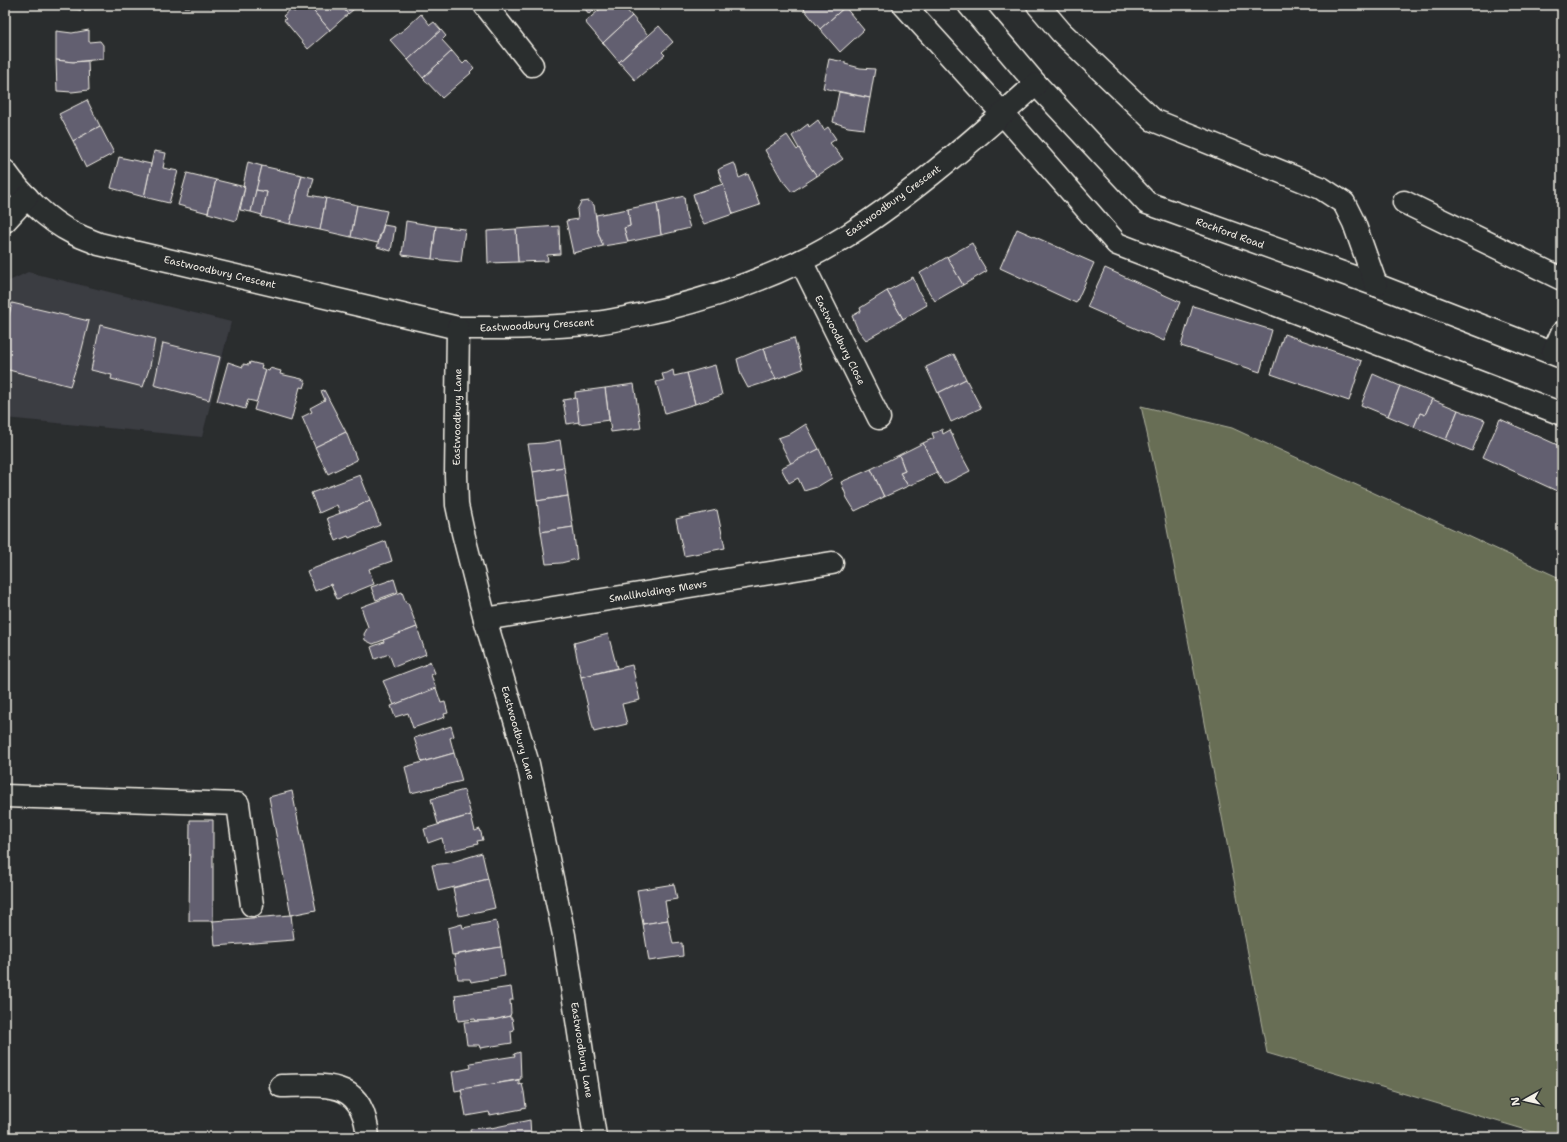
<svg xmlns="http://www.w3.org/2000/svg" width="1567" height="1142" viewBox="0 0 1567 1142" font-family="'Shantell Sans',sans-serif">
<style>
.built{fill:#3b3c42}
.green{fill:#676e54;stroke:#aeb09e}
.building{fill:#625e70;stroke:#f4f1e8}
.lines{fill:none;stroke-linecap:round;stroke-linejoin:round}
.minor-casing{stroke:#f4f1e8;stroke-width:25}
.minor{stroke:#2a2d2e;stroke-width:22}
.labels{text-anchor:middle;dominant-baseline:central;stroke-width:3;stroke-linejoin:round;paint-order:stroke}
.street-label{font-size:10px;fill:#f4f1e8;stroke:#2a2d2e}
</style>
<rect width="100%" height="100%" fill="#2a2d2e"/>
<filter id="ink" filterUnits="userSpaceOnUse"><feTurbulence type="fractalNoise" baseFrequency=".025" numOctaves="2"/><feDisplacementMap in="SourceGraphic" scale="8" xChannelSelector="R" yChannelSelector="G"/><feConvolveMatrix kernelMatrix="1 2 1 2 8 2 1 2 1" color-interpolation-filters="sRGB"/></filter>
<g filter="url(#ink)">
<path class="built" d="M 28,272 L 231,322 L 202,437 L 5,418 L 5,283 Z"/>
<path class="green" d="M 1141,406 L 1232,428 L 1562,579 L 1562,1137 L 1550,1137 L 1267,1053 L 1161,497 Z"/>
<g class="building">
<path d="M 65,5 L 96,5 L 96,8 L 81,10 L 65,8 Z"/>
<path d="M 184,5 L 209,5 L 209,7 L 185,7 Z"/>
<rect x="209" y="5" width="28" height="2"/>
<path d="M 303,5 L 308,5 L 330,30 L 308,49 L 284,20 L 286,19 L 283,16 L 291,9 L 294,12 Z"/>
<path d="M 308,5 L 341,5 L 348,14 L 330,30 Z"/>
<path d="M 341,5 L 359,5 L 348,14 Z"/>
<path d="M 582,5 L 600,5 L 589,14 Z"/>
<path d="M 605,5 L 622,5 L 632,16 L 603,43 L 585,22 Z"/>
<path d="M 808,5 L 843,5 L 845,7 L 820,29 L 804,9 Z"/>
<path d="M 845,7 L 864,30 L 840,52 L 820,29 Z"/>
<path d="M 421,14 L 430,25 L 434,22 L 441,30 L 408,60 L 390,40 L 406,28 Z"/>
<path d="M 632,16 L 648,35 L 619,62 L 603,43 Z"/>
<path d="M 659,26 L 673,42 L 662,52 L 665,55 L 635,80 L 619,62 Z"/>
<path d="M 89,30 L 89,42 L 100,41 L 103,45 L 103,59 L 73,62 L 56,60 L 56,31 L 72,33 Z"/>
<path d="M 441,30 L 446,36 L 442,40 L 452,51 L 423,78 L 408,60 Z"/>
<path d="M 452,51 L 463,64 L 467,60 L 474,68 L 470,72 L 471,73 L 442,98 L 423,78 Z"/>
<path d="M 829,59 L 845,62 L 845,64 L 860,68 L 875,69 L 870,98 L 823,88 Z"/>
<path d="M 56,60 L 73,62 L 88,61 L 89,90 L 72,92 L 57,91 Z"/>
<path d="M 839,92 L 870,98 L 864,129 L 848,127 L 833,122 Z"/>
<path d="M 87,100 L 100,126 L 73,141 L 59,114 Z"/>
<path d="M 818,120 L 824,130 L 828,127 L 836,139 L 830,143 L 843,159 L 817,176 L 807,163 L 792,136 L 808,124 L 809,127 Z"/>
<path d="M 100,126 L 114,153 L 86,168 L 73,141 Z"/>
<path d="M 787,135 L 797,150 L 799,148 L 807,163 L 817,176 L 792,192 L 782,180 L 765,150 Z"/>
<path d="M 154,151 L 166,153 L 163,168 L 178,171 L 169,203 L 144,197 Z"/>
<path d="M 119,157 L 151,164 L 144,197 L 111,188 Z"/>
<path d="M 248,162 L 262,166 L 251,212 L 240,210 L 245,187 L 243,186 Z"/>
<path d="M 733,163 L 735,164 L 739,178 L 748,174 L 760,205 L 733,214 L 718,170 L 721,168 Z"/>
<path d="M 262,166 L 302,175 L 290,224 L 261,217 L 267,192 L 256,190 Z"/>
<path d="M 187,173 L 216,180 L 208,213 L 178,205 Z"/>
<path d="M 302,175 L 314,178 L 309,195 L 326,198 L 320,230 L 290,224 Z"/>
<path d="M 216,180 L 245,187 L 236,221 L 208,213 Z"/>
<path d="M 723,184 L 733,214 L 704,224 L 698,212 L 693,194 Z"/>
<path d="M 256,190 L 267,192 L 262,215 L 251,212 Z"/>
<path d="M 684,196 L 686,215 L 690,228 L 661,235 L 657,203 Z"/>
<path d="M 326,198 L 357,205 L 351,237 L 320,230 Z"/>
<path d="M 589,201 L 594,205 L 598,232 L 603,246 L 573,253 L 566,221 L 578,219 L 577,210 L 581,202 Z"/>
<path d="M 657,203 L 661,235 L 628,242 L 624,228 L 630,226 L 628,209 Z"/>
<path d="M 357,205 L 387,211 L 381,234 L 380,234 L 378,243 L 351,237 Z"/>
<path d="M 628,209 L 630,226 L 624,228 L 628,242 L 603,246 L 598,232 L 596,215 Z"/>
<path d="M 406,221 L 436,226 L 432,259 L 402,255 Z"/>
<path d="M 384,225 L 395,227 L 391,251 L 377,247 Z"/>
<path d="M 436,226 L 465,229 L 461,262 L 432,259 Z"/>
<path d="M 559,226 L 560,254 L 547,255 L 548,261 L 518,262 L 516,229 Z"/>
<path d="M 516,229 L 518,262 L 488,263 L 487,231 Z"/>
<path d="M 1017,229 L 1094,263 L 1076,303 L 1000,268 Z"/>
<path d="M 972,243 L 979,258 L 987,271 L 963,285 L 947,257 Z"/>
<path d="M 947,257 L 963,285 L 935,301 L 927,289 L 920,273 Z"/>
<path d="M 1105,268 L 1180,302 L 1164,341 L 1087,307 Z"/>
<path d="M 913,277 L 919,292 L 927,305 L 903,319 L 887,291 Z"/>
<path d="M 887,291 L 903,319 L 866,340 L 858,330 L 852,316 L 861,311 L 860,308 Z"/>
<path d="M 12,303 L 89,321 L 81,353 L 70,386 L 5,369 L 5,331 Z"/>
<path d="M 1193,306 L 1272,330 L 1260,372 L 1181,346 Z"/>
<path d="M 100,325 L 155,339 L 150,366 L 143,387 L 111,379 L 112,375 L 91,370 Z"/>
<path d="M 1284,334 L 1362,361 L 1349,401 L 1271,374 Z"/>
<path d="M 794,338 L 803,369 L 776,379 L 769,365 L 764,348 Z"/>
<path d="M 163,343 L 220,357 L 209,400 L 154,385 Z"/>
<path d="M 764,348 L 769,365 L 776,379 L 748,388 L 741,375 L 737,359 Z"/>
<path d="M 954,354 L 966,379 L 938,393 L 926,367 Z"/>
<path d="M 228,362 L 243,367 L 243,364 L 249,365 L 250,362 L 262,365 L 261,368 L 266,370 L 257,402 L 248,400 L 245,409 L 217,401 Z"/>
<path d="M 715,365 L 722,395 L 695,404 L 687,373 Z"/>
<path d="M 270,368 L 281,371 L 280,374 L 302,379 L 306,382 L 304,388 L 300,387 L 291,421 L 254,410 L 266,370 L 269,371 Z"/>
<path d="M 673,370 L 674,376 L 687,373 L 695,404 L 665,413 L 656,382 L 664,380 L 662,374 L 667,373 Z"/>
<path d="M 1373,374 L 1400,386 L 1388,416 L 1361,405 Z"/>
<path d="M 966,379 L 981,408 L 951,422 L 938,393 Z"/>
<path d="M 634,384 L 641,428 L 611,432 L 605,388 Z"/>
<path d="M 1400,386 L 1432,399 L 1425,415 L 1420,413 L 1414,427 L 1388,416 Z"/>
<path d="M 605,388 L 609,420 L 579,424 L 576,409 L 575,392 Z"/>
<path d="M 324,390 L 346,432 L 315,447 L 302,417 L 312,412 L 310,408 L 325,400 L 321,391 Z"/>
<path d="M 576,398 L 579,422 L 567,424 L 563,400 Z"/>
<path d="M 1432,399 L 1458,410 L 1446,440 L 1414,427 L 1420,413 L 1425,415 Z"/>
<path d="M 1458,410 L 1485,420 L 1472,451 L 1446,440 Z"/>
<path d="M 1500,419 L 1562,447 L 1562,485 L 1559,492 L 1483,457 Z"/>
<path d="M 806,424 L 819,449 L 791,464 L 778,438 L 792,433 Z"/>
<path d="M 942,429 L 943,434 L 950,430 L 957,447 L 970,471 L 944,484 L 937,473 L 923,443 L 934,438 L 932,433 L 937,432 Z"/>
<path d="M 346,432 L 357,460 L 328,474 L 315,447 Z"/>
<path d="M 560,440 L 564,467 L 533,472 L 528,444 L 544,443 Z"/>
<path d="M 923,443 L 937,473 L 908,486 L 900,473 L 905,471 L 899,455 Z"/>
<path d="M 819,449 L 832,478 L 817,487 L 804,491 L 798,478 L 789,483 L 781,468 Z"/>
<path d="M 899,455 L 905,471 L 900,473 L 908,486 L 884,497 L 871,469 Z"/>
<path d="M 564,467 L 568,496 L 537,501 L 533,472 Z"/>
<path d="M 871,469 L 884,497 L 855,511 L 847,498 L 841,482 Z"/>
<path d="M 360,475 L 370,500 L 355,508 L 340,513 L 337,505 L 319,513 L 311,493 Z"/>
<path d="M 568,496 L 573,527 L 541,532 L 537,501 Z"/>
<path d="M 370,500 L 380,525 L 349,538 L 348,536 L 336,541 L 327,518 L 355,508 Z"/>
<path d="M 717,510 L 725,548 L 684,556 L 676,519 Z"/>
<path d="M 573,527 L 577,559 L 561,563 L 546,564 L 541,532 Z"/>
<path d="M 386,541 L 392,561 L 369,569 L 374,584 L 337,599 L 331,584 L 315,591 L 307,571 Z"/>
<path d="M 394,579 L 398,592 L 376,600 L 371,587 Z"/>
<path d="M 402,592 L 406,603 L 408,603 L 417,627 L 373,644 L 365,640 L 364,634 L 368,627 L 361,607 Z"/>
<path d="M 417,627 L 426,654 L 394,667 L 389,654 L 375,659 L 371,647 L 384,642 L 383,640 Z"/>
<path d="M 608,634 L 617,668 L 581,677 L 574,643 Z"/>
<path d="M 430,661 L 435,673 L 431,675 L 436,688 L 394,705 L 383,681 L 425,665 Z"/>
<path d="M 632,665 L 640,700 L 622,704 L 627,724 L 594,732 L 581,677 Z"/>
<path d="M 436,688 L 441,703 L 445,702 L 448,713 L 444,714 L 445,717 L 413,728 L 408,713 L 395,717 L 391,706 Z"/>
<path d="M 451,726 L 454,736 L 450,738 L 454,753 L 422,762 L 414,738 Z"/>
<path d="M 454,753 L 462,781 L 411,793 L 405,767 Z"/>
<path d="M 464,790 L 471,815 L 438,824 L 431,799 Z"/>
<path d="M 292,791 L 316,910 L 291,915 L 269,797 Z"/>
<path d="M 471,815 L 475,831 L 480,829 L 483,840 L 477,841 L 478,844 L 445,852 L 442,838 L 428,843 L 424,829 Z"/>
<path d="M 190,820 L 213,820 L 213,921 L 189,921 Z"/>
<path d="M 482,853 L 488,879 L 438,891 L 432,865 L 449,863 Z"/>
<path d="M 488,879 L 495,908 L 459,916 L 453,888 Z"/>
<path d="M 674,884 L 677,899 L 665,901 L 668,920 L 643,924 L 637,890 Z"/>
<path d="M 291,915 L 294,940 L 215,946 L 213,921 Z"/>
<path d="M 668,920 L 673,944 L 682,943 L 683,956 L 649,961 L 643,924 Z"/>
<path d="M 496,921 L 501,947 L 452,955 L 448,928 L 462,924 L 463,928 Z"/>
<path d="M 501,947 L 505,976 L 471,982 L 470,979 L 458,979 L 454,955 Z"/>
<path d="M 511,987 L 513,1000 L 510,1000 L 511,1013 L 510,1016 L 494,1020 L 476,1021 L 475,1019 L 458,1021 L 455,995 Z"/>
<path d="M 510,1016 L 510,1018 L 512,1018 L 513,1025 L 514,1030 L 511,1031 L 512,1043 L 480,1048 L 479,1045 L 467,1045 L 464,1022 L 494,1020 Z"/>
<path d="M 520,1052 L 521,1079 L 455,1091 L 452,1072 L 471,1068 L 470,1063 L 515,1056 L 514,1054 Z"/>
<path d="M 519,1080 L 519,1085 L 522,1084 L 524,1092 L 526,1107 L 522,1108 L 522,1109 L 490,1115 L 489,1112 L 466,1116 L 461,1089 Z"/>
<path d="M 530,1120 L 531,1137 L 471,1137 L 470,1129 L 490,1127 L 491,1128 Z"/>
</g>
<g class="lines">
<defs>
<g id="minor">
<path d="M 485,5 L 532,65"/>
<path d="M 904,5 L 1003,114 L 1117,244 L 1562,414"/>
<path d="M 969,5 L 1036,84 L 1147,203 L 1376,285 L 1562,357"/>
<path d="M 1038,5 L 1061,32 L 1153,120 L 1321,188 L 1344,203 L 1354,223 L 1376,285"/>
<path d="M 5,171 C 22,195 47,220 73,233 C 81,237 90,240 99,244 L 458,328 C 504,328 550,328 595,323 C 619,320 642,314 665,309 C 730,293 792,270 848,235 C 915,192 977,137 1036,84"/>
<path d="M 1404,202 L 1562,279"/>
<path d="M 5,221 L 27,197"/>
<path d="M 801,261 L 879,418"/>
<path d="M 458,328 L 456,475 L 457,505 L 463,533 L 485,619 L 528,764 L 564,935 L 595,1137"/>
<path d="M 1553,353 L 1562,333"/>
<path d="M 485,619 L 832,563"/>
<path d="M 5,796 L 238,804 L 252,905"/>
<path d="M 281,1086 C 328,1085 363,1079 368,1137"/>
</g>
</defs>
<use href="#minor" class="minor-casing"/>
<use href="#minor" class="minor"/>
</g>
</g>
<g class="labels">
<g class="street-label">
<text transform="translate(893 201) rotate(-36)">Eastwoodbury Crescent</text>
<text transform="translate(1230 233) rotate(20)">Rochford Road</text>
<text transform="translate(220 272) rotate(13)">Eastwoodbury Crescent</text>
<text transform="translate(537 325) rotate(-3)">Eastwoodbury Crescent</text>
<text transform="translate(840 340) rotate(63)">Eastwoodbury Close</text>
<text transform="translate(457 417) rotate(-89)">Eastwoodbury Lane</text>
<text transform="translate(658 591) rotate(-9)">Smallholdings Mews</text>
<text transform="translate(518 733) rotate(74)">Eastwoodbury Lane</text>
<text transform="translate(582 1050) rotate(81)">Eastwoodbury Lane</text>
</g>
</g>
<rect width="1567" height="1142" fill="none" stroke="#2a2d2e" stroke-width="20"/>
<rect x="10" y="10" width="1547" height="1122" fill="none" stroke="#f4f1e8" stroke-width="1.5" filter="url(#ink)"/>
<g transform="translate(1525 1100) rotate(262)" stroke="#2a2d2e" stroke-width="3" paint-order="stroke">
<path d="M0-3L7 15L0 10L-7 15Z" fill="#f4f1e8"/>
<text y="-6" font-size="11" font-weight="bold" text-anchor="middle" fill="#f4f1e8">N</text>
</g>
</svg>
